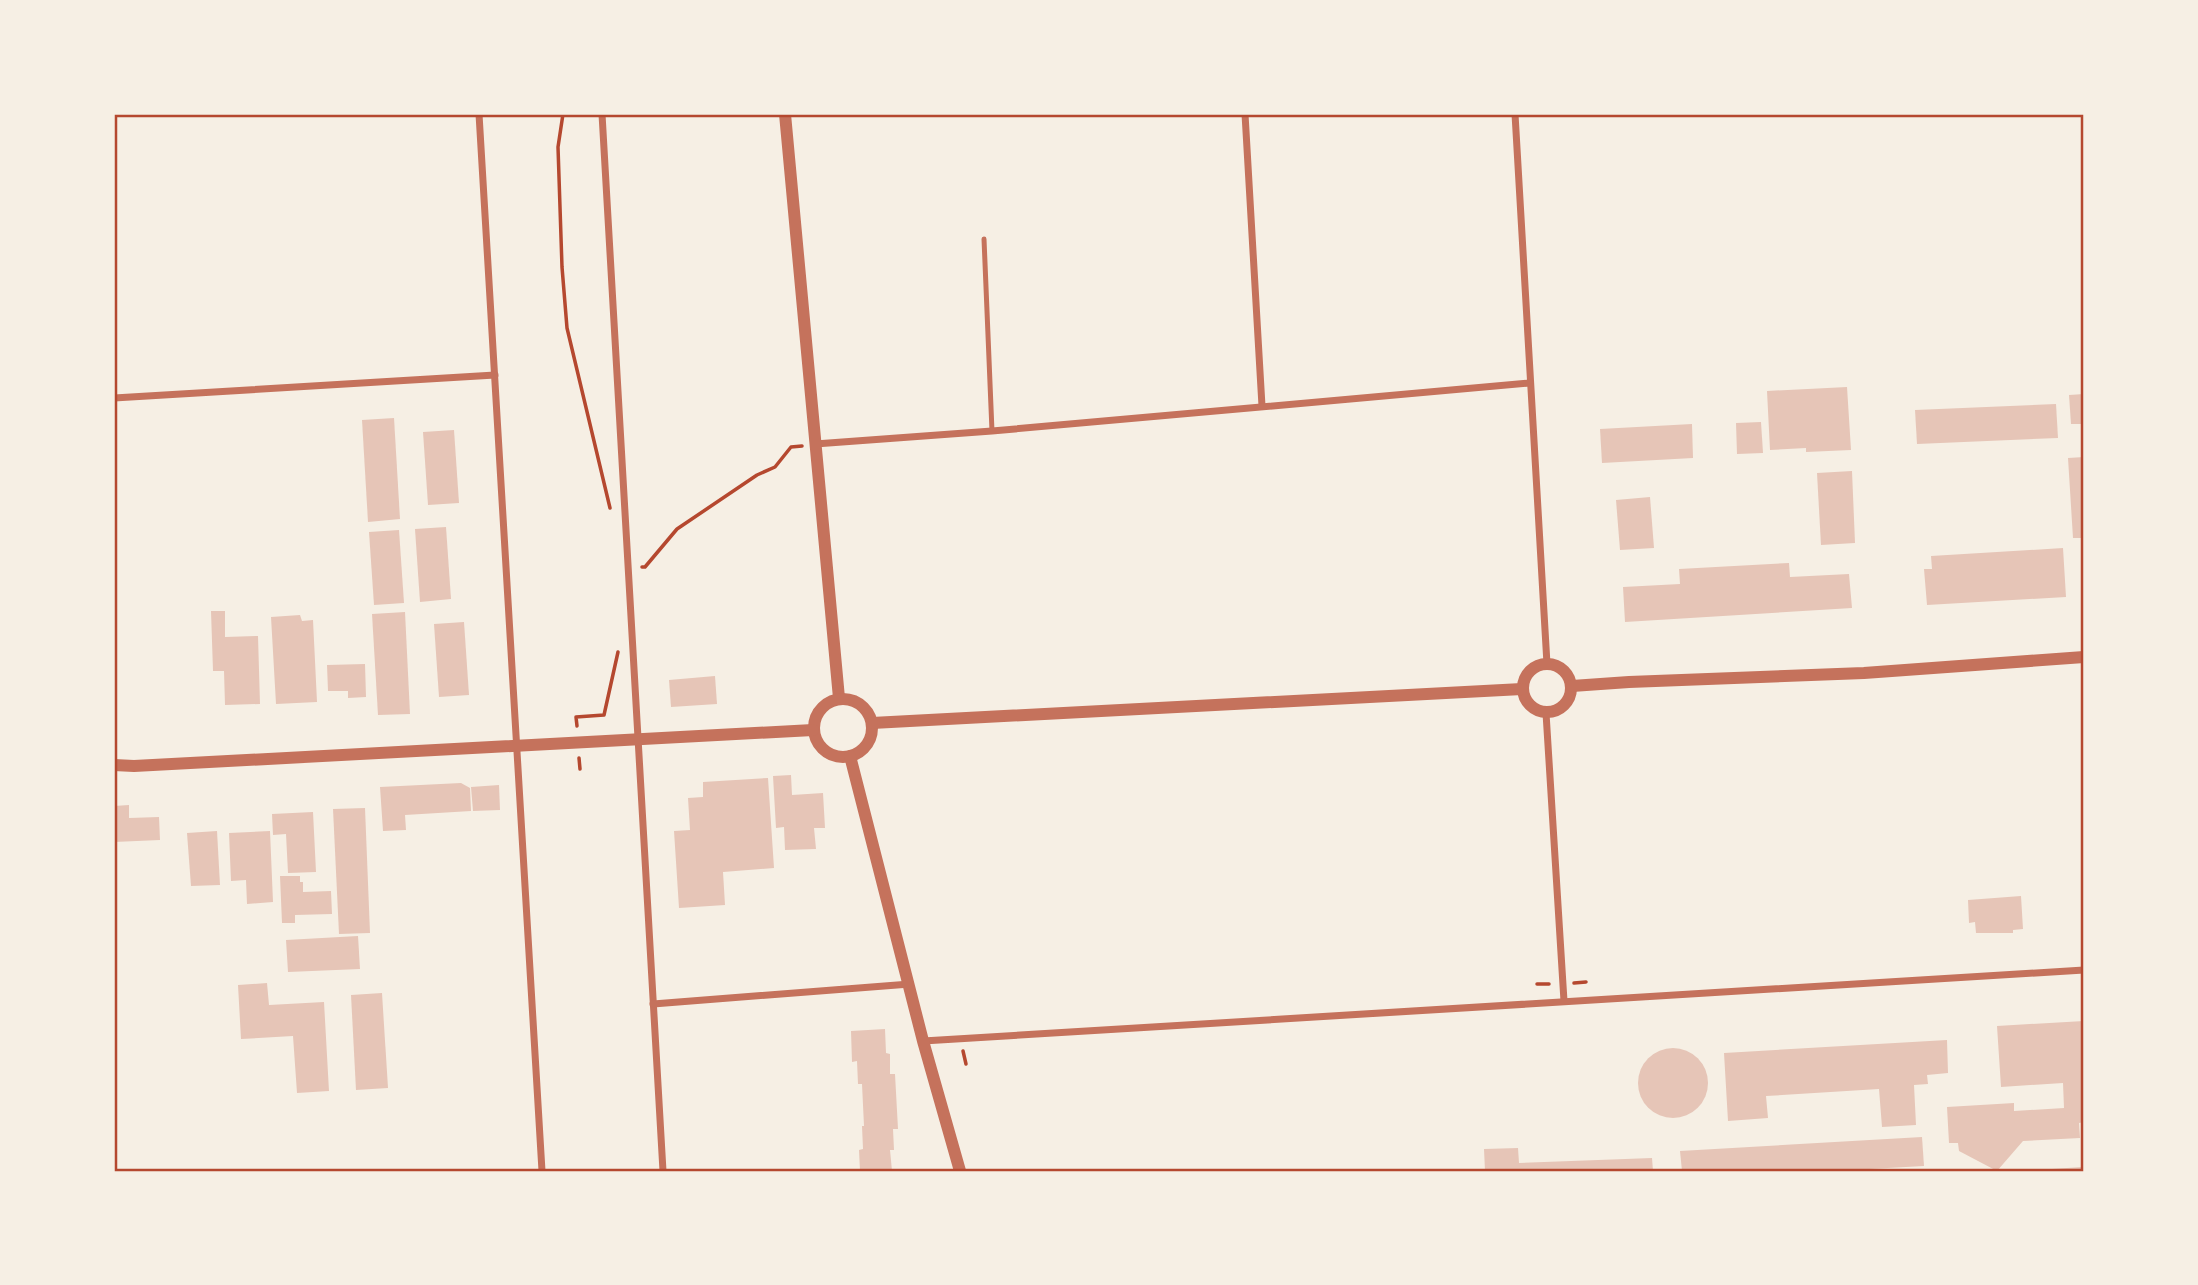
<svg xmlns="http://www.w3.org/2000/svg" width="2198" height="1285" viewBox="0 0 2198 1285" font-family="'Golos Text',sans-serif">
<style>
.building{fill:#e6c5b7}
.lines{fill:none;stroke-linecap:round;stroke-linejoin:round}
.path{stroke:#b5482f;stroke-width:3.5}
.service{stroke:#c5725c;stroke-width:5}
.minor{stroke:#c5725c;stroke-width:7}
.tertiary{stroke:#c5725c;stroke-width:12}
.neatline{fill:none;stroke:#b5482f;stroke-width:2.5}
</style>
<rect width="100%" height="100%" fill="#f6efe4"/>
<g class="building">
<path d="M 1847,387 L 1851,450 L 1806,452 L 1806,448 L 1770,450 L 1767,391 Z"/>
<path d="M 2084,394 L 2084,424 L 2071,424 L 2069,395 Z"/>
<path d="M 2056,404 L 2058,438 L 1917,444 L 1915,410 Z"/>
<path d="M 394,418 L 400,519 L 368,522 L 362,420 Z"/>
<path d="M 1761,422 L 1763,453 L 1737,454 L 1736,423 Z"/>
<path d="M 1692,424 L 1693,458 L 1602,463 L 1600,429 Z"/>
<path d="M 454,430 L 459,503 L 428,505 L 423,432 Z"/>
<path d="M 2084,457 L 2084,538 L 2073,538 L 2068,458 Z"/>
<path d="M 1852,471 L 1855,543 L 1821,545 L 1817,473 Z"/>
<path d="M 1650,497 L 1654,548 L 1620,550 L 1616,500 Z"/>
<path d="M 446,527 L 451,599 L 420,602 L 415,529 Z"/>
<path d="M 399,530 L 404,603 L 374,605 L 369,532 Z"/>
<path d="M 2063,548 L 2066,597 L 1927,605 L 1924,569 L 1932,569 L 1931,556 Z"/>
<path d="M 1789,563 L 1790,577 L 1849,574 L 1852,608 L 1625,622 L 1623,587 L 1680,584 L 1679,569 Z"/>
<path d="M 211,611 L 225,611 L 225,637 L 258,636 L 260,704 L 225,705 L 224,671 L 213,671 Z"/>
<path d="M 405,612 L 410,714 L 378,715 L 372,614 Z"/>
<path d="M 300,615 L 302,621 L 313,620 L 317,702 L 276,704 L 271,617 Z"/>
<path d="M 464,622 L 469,695 L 439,697 L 434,624 Z"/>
<path d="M 365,664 L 366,697 L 348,698 L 348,691 L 328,691 L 327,665 Z"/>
<path d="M 715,676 L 717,704 L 671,707 L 669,680 Z"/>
<path d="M 791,775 L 792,795 L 823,793 L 825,828 L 814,828 L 816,849 L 785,850 L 784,827 L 776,828 L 773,776 Z"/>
<path d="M 768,778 L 774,868 L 723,872 L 725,905 L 679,908 L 674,831 L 690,830 L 688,798 L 703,797 L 703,782 Z"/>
<path d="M 461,783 L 470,788 L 471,811 L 405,815 L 406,830 L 383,831 L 380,787 Z"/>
<path d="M 499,785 L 500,810 L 473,811 L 471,787 Z"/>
<path d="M 129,805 L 129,818 L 159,817 L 160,840 L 114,842 L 114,806 Z"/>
<path d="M 365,808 L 370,933 L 339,934 L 333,809 Z"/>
<path d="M 313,812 L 316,872 L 288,873 L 286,834 L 273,835 L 272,814 Z"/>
<path d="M 217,831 L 220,885 L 191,886 L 187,833 Z"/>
<path d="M 270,831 L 273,902 L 247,904 L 246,880 L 231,881 L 229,833 Z"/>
<path d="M 280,876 L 300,876 L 300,882 L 303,882 L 303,892 L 331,891 L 332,914 L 295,915 L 295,923 L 282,923 Z"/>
<path d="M 2021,896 L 2023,929 L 2013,930 L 2013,933 L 1976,933 L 1975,922 L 1969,923 L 1968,900 Z"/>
<path d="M 358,936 L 360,969 L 288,972 L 286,940 Z"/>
<path d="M 267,983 L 269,1005 L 324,1002 L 329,1091 L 297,1093 L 293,1036 L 241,1039 L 238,985 Z"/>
<path d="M 382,993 L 388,1088 L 356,1090 L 351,995 Z"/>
<path d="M 2084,1021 L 2084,1122 L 2079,1123 L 2080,1138 L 2023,1141 L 1997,1171 L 1959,1151 L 1958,1143 L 1949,1143 L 1947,1107 L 2014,1103 L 2014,1111 L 2064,1108 L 2063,1083 L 2001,1087 L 1997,1026 Z"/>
<path d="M 885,1029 L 886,1053 L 890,1054 L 890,1074 L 895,1074 L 898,1129 L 893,1129 L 894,1150 L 890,1150 L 892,1171 L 860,1171 L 859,1150 L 863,1149 L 862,1126 L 864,1126 L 862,1084 L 858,1084 L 857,1061 L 852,1062 L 851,1031 Z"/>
<path d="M 1947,1040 L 1948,1073 L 1927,1075 L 1928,1084 L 1914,1085 L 1916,1125 L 1882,1127 L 1879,1089 L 1766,1096 L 1768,1118 L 1728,1121 L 1724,1053 Z"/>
<circle cx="1673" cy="1083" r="35"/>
<path d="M 1922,1137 L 1924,1166 L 1833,1171 L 1682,1171 L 1680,1151 Z"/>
<path d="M 1518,1148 L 1519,1163 L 1652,1158 L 1653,1171 L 1485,1171 L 1484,1149 Z"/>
<path d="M 2082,1167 L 2083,1171 L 2052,1171 L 2052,1169 Z"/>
</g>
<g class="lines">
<g class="path">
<path d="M 563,114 L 558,147 L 562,267 L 567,328 L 610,508"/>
<path d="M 642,567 L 645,567 L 677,529 L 757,475 L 775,467 L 791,447 L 802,446"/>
<path d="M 577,726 L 576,717 L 604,715 L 618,652"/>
<path d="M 579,758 L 580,769"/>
<path d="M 1574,983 L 1586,982"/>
<path d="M 1537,984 L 1549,984"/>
<path d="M 963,1051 L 966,1064"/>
</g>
<path class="service" d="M 984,239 L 992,431"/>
<g class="minor">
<path d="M 479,114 L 542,1171"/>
<path d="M 602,114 L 663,1171"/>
<path d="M 1245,114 L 1262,406"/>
<path d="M 1515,114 L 1547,664"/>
<path d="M 114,398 L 495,375"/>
<path d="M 815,444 L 992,431 L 1530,383"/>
<path d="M 1546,713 L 1564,1001"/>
<path d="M 653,1004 L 910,984"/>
<path d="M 923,1041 L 2084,970"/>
</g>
<g class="tertiary">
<path d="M 785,114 L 839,698"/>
<circle cx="1547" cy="688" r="24"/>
<path d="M 1572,686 L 1629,682 L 1864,673 L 2084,657"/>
<circle cx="843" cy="728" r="29"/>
<path d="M 872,723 L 1522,689"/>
<path d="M 850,756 L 923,1041 L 960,1171"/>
<path d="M 114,765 L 134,766 L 813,730"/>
</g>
</g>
<rect width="2198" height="1285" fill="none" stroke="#f6efe4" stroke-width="231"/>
<rect x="116" y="116" width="1966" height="1054" class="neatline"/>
</svg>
